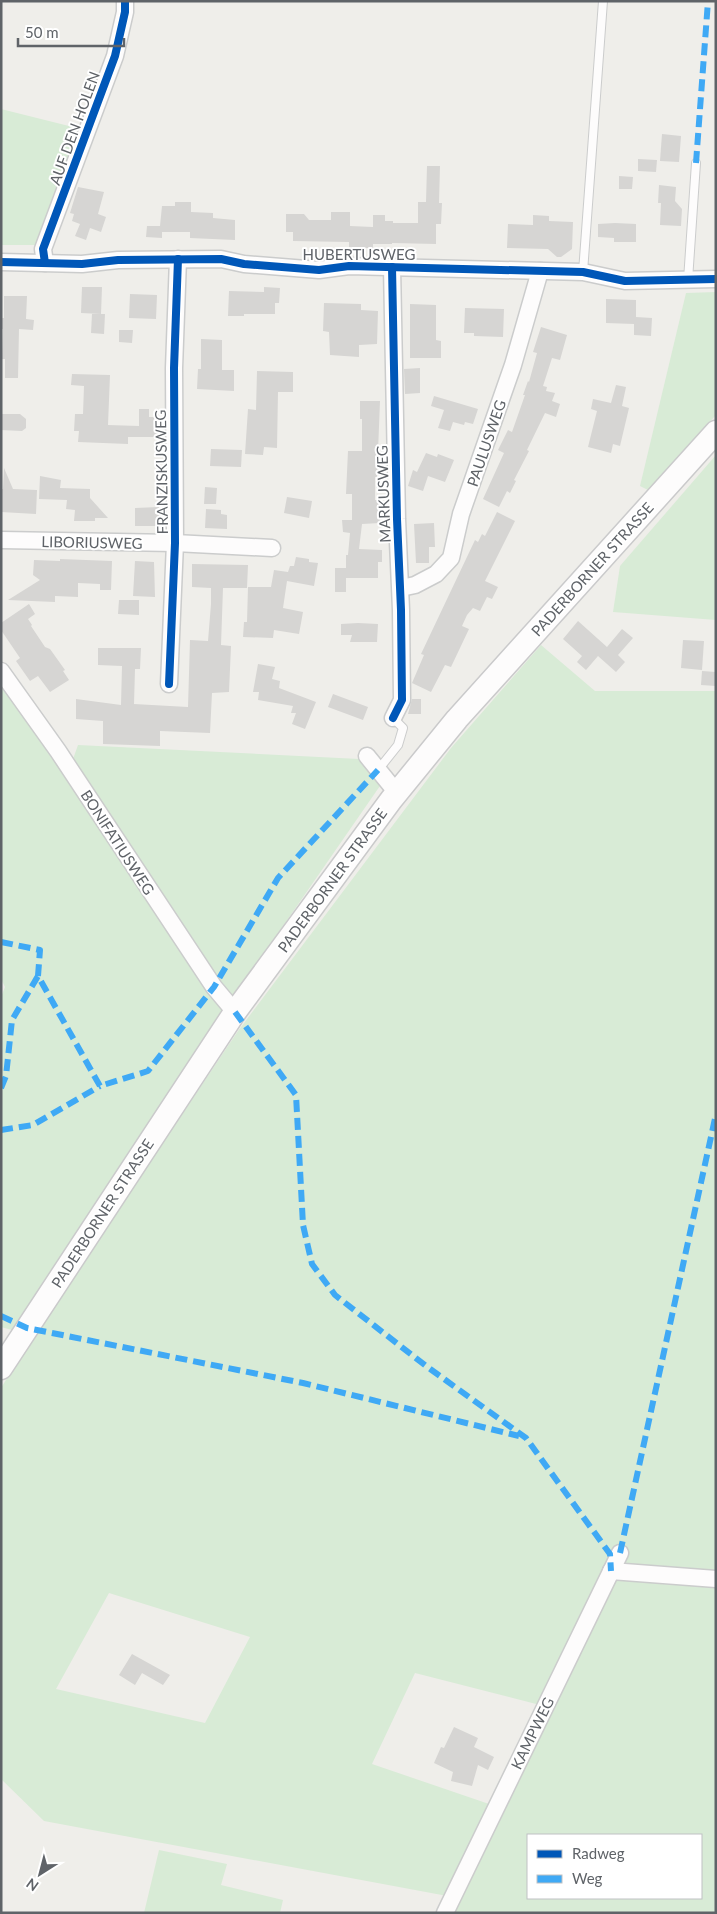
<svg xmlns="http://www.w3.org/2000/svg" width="717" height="1914" viewBox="0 0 717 1914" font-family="Lato,sans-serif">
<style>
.green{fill:#d8ebd6;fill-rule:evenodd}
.building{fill:#d6d5d3}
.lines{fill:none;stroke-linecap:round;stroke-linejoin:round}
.lane-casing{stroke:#cbcccc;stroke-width:10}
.street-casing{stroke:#cbcccc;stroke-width:19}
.secondary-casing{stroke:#cacacb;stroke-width:25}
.lane{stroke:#fdfcfc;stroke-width:8}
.street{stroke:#fdfcfc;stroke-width:16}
.secondary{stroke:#fdfcfc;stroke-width:22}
.quiet{stroke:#3fa9f5;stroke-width:6;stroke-dasharray:12 6;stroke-linecap:butt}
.cycleway-casing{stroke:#fff;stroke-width:11}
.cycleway{stroke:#0057b8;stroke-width:8}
.labels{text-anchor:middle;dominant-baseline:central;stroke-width:4;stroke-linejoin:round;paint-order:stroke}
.street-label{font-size:15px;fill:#5f6368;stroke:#fff}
</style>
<rect width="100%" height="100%" fill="#efeeea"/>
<g class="green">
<path d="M 1,109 L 81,129 L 36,245 L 1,245 Z"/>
<path d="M 716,292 L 716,415 L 648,490 L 640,486 L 686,293 Z"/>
<path d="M 716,455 L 716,620 L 613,612 L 620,566 Z"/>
<path d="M 541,645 L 595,691 L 716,691 L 716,1913 L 451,1913 L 458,1898 L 44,1821 L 1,1779 L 1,1388 L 32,1338 L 238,1031 L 451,748 ZM 109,1593 L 250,1637 L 205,1723 L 56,1689 ZM 415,1673 L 540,1705 L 492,1805 L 372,1764 ZM 528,1835 L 701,1835 L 701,1898 L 528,1898 Z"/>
<path d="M 1,681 L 67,776 L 78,745 L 359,759 L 382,783 L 234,997 L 12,1330 L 1,1327 L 1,997 L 5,987 L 1,979 Z"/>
<path d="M 159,1850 L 227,1864 L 221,1885 L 283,1900 L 280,1913 L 144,1913 Z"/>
</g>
<g class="building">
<path d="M 662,134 L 681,136 L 679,162 L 660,161 Z"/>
<path d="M 638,159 L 657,160 L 656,172 L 638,171 Z"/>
<path d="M 427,166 L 440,166 L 439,203 L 442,203 L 441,224 L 436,224 L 436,244 L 392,243 L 392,244 L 373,244 L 373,248 L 362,248 L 349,247 L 349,242 L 293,241 L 293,232 L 286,232 L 286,214 L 304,214 L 309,220 L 331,220 L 331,212 L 350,212 L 350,226 L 373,227 L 373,215 L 385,215 L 385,221 L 393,221 L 393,223 L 418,223 L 418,202 L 426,202 Z"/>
<path d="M 619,176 L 633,177 L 632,189 L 619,189 Z"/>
<path d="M 659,185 L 676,187 L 675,201 L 682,209 L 681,226 L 660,225 L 661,203 L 658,203 Z"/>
<path d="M 78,187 L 104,192 L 98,214 L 106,217 L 101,232 L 90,228 L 86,240 L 75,236 L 80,224 L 72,221 L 74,214 L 70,213 Z"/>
<path d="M 175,202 L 191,202 L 191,212 L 213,213 L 213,218 L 235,220 L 235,240 L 190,238 L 190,232 L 162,232 L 162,238 L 146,237 L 147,226 L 160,226 L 162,206 L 175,206 Z"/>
<path d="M 533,215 L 549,216 L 549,221 L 573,222 L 572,249 L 561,257 L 557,257 L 548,249 L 507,248 L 508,224 L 533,225 Z"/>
<path d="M 615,223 L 636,224 L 636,242 L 614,242 L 614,238 L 598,237 L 598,224 Z"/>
<path d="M 82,287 L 102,287 L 101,314 L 81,313 Z"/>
<path d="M 264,287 L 280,288 L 279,303 L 275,303 L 275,314 L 244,314 L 244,316 L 228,316 L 229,291 L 264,292 Z"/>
<path d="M 130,294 L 157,295 L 156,319 L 129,318 Z"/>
<path d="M 4,296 L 27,296 L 26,319 L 34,320 L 33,330 L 19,329 L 18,378 L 5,378 L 5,359 L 2,359 L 3,329 L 1,329 L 1,318 L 4,318 Z"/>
<path d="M 606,299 L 636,300 L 636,317 L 652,318 L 651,336 L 634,335 L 634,324 L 606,323 Z"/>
<path d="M 324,303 L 361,304 L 361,310 L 378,311 L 377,344 L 359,345 L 359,357 L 330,355 L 329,332 L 323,331 Z"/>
<path d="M 410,304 L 436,305 L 436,340 L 441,341 L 441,358 L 410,358 Z"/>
<path d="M 465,308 L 504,309 L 503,337 L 474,336 L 474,333 L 464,333 Z"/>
<path d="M 92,314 L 105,314 L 104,334 L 91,333 Z"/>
<path d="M 541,327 L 567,335 L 560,360 L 552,358 L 543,386 L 547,387 L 546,391 L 555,393 L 552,401 L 560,404 L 556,417 L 545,413 L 527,450 L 529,451 L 514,480 L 516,481 L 510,493 L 507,491 L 499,507 L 483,499 L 504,453 L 498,450 L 508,430 L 512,432 L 525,395 L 523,395 L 528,381 L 529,382 L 537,353 L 533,352 Z"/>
<path d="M 119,330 L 133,330 L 132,343 L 119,342 Z"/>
<path d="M 201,339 L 222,340 L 222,370 L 234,370 L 234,391 L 197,389 L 198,369 L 201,369 Z"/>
<path d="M 420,368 L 420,393 L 405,394 L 404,369 Z"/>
<path d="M 257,371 L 293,372 L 293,392 L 278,392 L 277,448 L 264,447 L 263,455 L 245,454 L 248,409 L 256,410 Z"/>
<path d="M 72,374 L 110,375 L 108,425 L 139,426 L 139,409 L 149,409 L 149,417 L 161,417 L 161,437 L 128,437 L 128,444 L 78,442 L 79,431 L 74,431 L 75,414 L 83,414 L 84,386 L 71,385 Z"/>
<path d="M 616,385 L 626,387 L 622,406 L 629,408 L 620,446 L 613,444 L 611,453 L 588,447 L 597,411 L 591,409 L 593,399 L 611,403 Z"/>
<path d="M 434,396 L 478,409 L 473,424 L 465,422 L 464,425 L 453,422 L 450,431 L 438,428 L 444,410 L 431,406 Z"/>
<path d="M 360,401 L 380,401 L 377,477 L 375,477 L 375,500 L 379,500 L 380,523 L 362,524 L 359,549 L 382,550 L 382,562 L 378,562 L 378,578 L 346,578 L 346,592 L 335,592 L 335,568 L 346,568 L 346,555 L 348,555 L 350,533 L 343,532 L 342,520 L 352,520 L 352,494 L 346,494 L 348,451 L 362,451 L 362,419 L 360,419 Z"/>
<path d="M 1,414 L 20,414 L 26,419 L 26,428 L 22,431 L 1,430 Z"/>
<path d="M 211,449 L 242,450 L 241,467 L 210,466 Z"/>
<path d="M 426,453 L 437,457 L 438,454 L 454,460 L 445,482 L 428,476 L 423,491 L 408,486 L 413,470 L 417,472 Z"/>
<path d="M 4,468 L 13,489 L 37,490 L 36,514 L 1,512 L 1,489 L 3,489 Z"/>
<path d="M 40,476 L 61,480 L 60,488 L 90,489 L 90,498 L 108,518 L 95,518 L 95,521 L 74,521 L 75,510 L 66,509 L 67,500 L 39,499 Z"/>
<path d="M 205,487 L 217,488 L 216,504 L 204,504 Z"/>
<path d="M 287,497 L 312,501 L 309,518 L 284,513 Z"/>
<path d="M 159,507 L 159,526 L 135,526 L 135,508 Z"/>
<path d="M 206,509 L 221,510 L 221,514 L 227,515 L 227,529 L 205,528 Z"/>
<path d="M 497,512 L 515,521 L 485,581 L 498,587 L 492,599 L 487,597 L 480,611 L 473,608 L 467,615 L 462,626 L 469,629 L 451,667 L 445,665 L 431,692 L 412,683 L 424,655 L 421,654 L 475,540 L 478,542 L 482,534 L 485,536 Z"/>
<path d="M 434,523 L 435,547 L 429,547 L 429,563 L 416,563 L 414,524 Z"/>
<path d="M 296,557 L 309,559 L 309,562 L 318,563 L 314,586 L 287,581 L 283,608 L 303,612 L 299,634 L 274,630 L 273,638 L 243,637 L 244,622 L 247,622 L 248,587 L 271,587 L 274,570 L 288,572 L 290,566 L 294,566 Z"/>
<path d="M 60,559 L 112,561 L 111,590 L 100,590 L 100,584 L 78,583 L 78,597 L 55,596 L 55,602 L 8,600 L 40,580 L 33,575 L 34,560 L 60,561 Z"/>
<path d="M 135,561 L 154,562 L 155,597 L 133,596 Z"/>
<path d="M 192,564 L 248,565 L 247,588 L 223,588 L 221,645 L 231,646 L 229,692 L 212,693 L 210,733 L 160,731 L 160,746 L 103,744 L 103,721 L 76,719 L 76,699 L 121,705 L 122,666 L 98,665 L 98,648 L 141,648 L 140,669 L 135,669 L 134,704 L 188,707 L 190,640 L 208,641 L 211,604 L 211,588 L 192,587 Z"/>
<path d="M 119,600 L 139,600 L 139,615 L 118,614 Z"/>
<path d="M 29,604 L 35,614 L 28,619 L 32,625 L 31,626 L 45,647 L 50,649 L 65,670 L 63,671 L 69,680 L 50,692 L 38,676 L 30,681 L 16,661 L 20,658 L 1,630 L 1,623 Z"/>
<path d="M 578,621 L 607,647 L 622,629 L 633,638 L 618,655 L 625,662 L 616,672 L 598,656 L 586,670 L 577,662 L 582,656 L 563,639 Z"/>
<path d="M 358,623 L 378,624 L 377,642 L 350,642 L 352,635 L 341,635 L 341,624 Z"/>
<path d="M 683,640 L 704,641 L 702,670 L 681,668 Z"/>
<path d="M 258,664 L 275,667 L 272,679 L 280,681 L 279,688 L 316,702 L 305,729 L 292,724 L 296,713 L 291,713 L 293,706 L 258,700 L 259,692 L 253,692 Z"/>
<path d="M 702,671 L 716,672 L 716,686 L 701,685 Z"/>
<path d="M 333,694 L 368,707 L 363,720 L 328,707 Z"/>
<path d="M 412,699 L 421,699 L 421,714 L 408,714 Z"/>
<path d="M 132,1654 L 170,1675 L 163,1685 L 142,1673 L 135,1685 L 119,1675 Z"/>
<path d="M 454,1727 L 478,1738 L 474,1747 L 494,1757 L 488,1770 L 478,1765 L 472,1786 L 451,1781 L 453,1772 L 434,1763 L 441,1747 L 444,1748 Z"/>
</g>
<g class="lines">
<defs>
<g id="lane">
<path d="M 583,272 L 603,1"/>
<path d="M 688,280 L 696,163"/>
<path d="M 378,770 L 398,745 L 403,728 L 393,718"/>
</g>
<g id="street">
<path d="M 1,262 L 82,264 L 118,260 L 221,259 L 244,264 L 319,270 L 349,266 L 583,272 L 625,281 L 716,279"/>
<path d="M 45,263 L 43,249 L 115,56 L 125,12 L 125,1"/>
<path d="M 392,267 L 397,519 L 401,610 L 402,700 L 393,718"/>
<path d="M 1,540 L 175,543 L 272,548"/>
<path d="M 401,588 L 415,585 L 436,574 L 451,558 L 461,514 L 513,365 L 540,271"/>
<path d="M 1,671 L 58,751 L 214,987 L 235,1012"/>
<path d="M 169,684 L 175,543 L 174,368 L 178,259"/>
<path d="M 367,756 L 397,793"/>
<path d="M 611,1571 L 716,1579"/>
<path d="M 445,1913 L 620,1553"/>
</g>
<path id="secondary" d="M 1,1368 L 235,1012 L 391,800 L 457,719 L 716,432"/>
</defs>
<use href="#lane" class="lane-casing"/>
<use href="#street" class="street-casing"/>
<use href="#secondary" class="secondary-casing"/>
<use href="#lane" class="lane"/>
<use href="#street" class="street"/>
<use href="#secondary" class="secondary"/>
<g class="quiet">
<path d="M 696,163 L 708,1"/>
<path d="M 1,942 L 40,950 L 38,976 L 100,1086 L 148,1071 L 214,987 L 278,878 L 378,770"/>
<path d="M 235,1012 L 296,1095 L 303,1225 L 312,1264 L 335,1295 L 426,1366 L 526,1438 L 610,1554 L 611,1571"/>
<path d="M 1,1088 L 6,1076 L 12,1020 L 38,976"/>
<path d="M 1,1130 L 33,1125 L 100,1086"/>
<path d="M 1,1316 L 27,1328 L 303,1383 L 519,1436"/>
<path d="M 620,1553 L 716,1114"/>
</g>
<defs>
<g id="cycleway">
<path d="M 1,262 L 82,264 L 118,260 L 221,259 L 244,264 L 319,270 L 349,266 L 583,272 L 625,281 L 716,279"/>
<path d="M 45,263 L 43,249 L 115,56 L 125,12 L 125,1"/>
<path d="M 392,267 L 397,519 L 401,610 L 402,700 L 393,718"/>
<path d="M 169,684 L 175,543 L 174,368 L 178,259"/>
</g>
</defs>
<use href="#cycleway" class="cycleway-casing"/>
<use href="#cycleway" class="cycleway"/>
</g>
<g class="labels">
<g class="street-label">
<text transform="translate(74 128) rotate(-70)">AUF DEN HOLEN</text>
<text x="359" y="254">HUBERTUSWEG</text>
<text transform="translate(486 443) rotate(-71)">PAULUSWEG</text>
<text transform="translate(161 472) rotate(-91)">FRANZISKUSWEG</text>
<text transform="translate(383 494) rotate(-92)">MARKUSWEG</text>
<text transform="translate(92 542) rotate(1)">LIBORIUSWEG</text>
<text transform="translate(592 569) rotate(-48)">PADERBORNER STRASSE</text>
<text transform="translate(118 842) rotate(57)">BONIFATIUSWEG</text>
<text transform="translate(332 880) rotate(-54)">PADERBORNER STRASSE</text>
<text transform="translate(102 1213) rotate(-57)">PADERBORNER STRASSE</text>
<text transform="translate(532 1733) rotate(-64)">KAMPWEG</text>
</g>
</g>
<rect width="717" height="1914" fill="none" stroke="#5f6368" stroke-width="5"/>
<rect x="527" y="1834" width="175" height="65" fill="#ffffff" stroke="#bfc1c3"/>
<rect x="537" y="1850" width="25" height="8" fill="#0057b8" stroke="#bfc1c3"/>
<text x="572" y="1859" font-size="15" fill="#5f6368">Radweg</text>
<rect x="537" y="1875" width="25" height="8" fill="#3fa9f5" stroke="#bfc1c3"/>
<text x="572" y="1884" font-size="15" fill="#5f6368">Weg</text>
<g transform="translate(40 1874) rotate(216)" stroke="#ffffff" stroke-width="4" paint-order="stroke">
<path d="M0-4L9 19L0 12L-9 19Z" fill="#5f6368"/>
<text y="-8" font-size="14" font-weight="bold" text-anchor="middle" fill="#5f6368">N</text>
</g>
<path d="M18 38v8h106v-8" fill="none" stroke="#5f6368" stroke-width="2.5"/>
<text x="25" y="38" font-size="15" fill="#5f6368" stroke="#ffffff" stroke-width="4" paint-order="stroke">50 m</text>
</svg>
